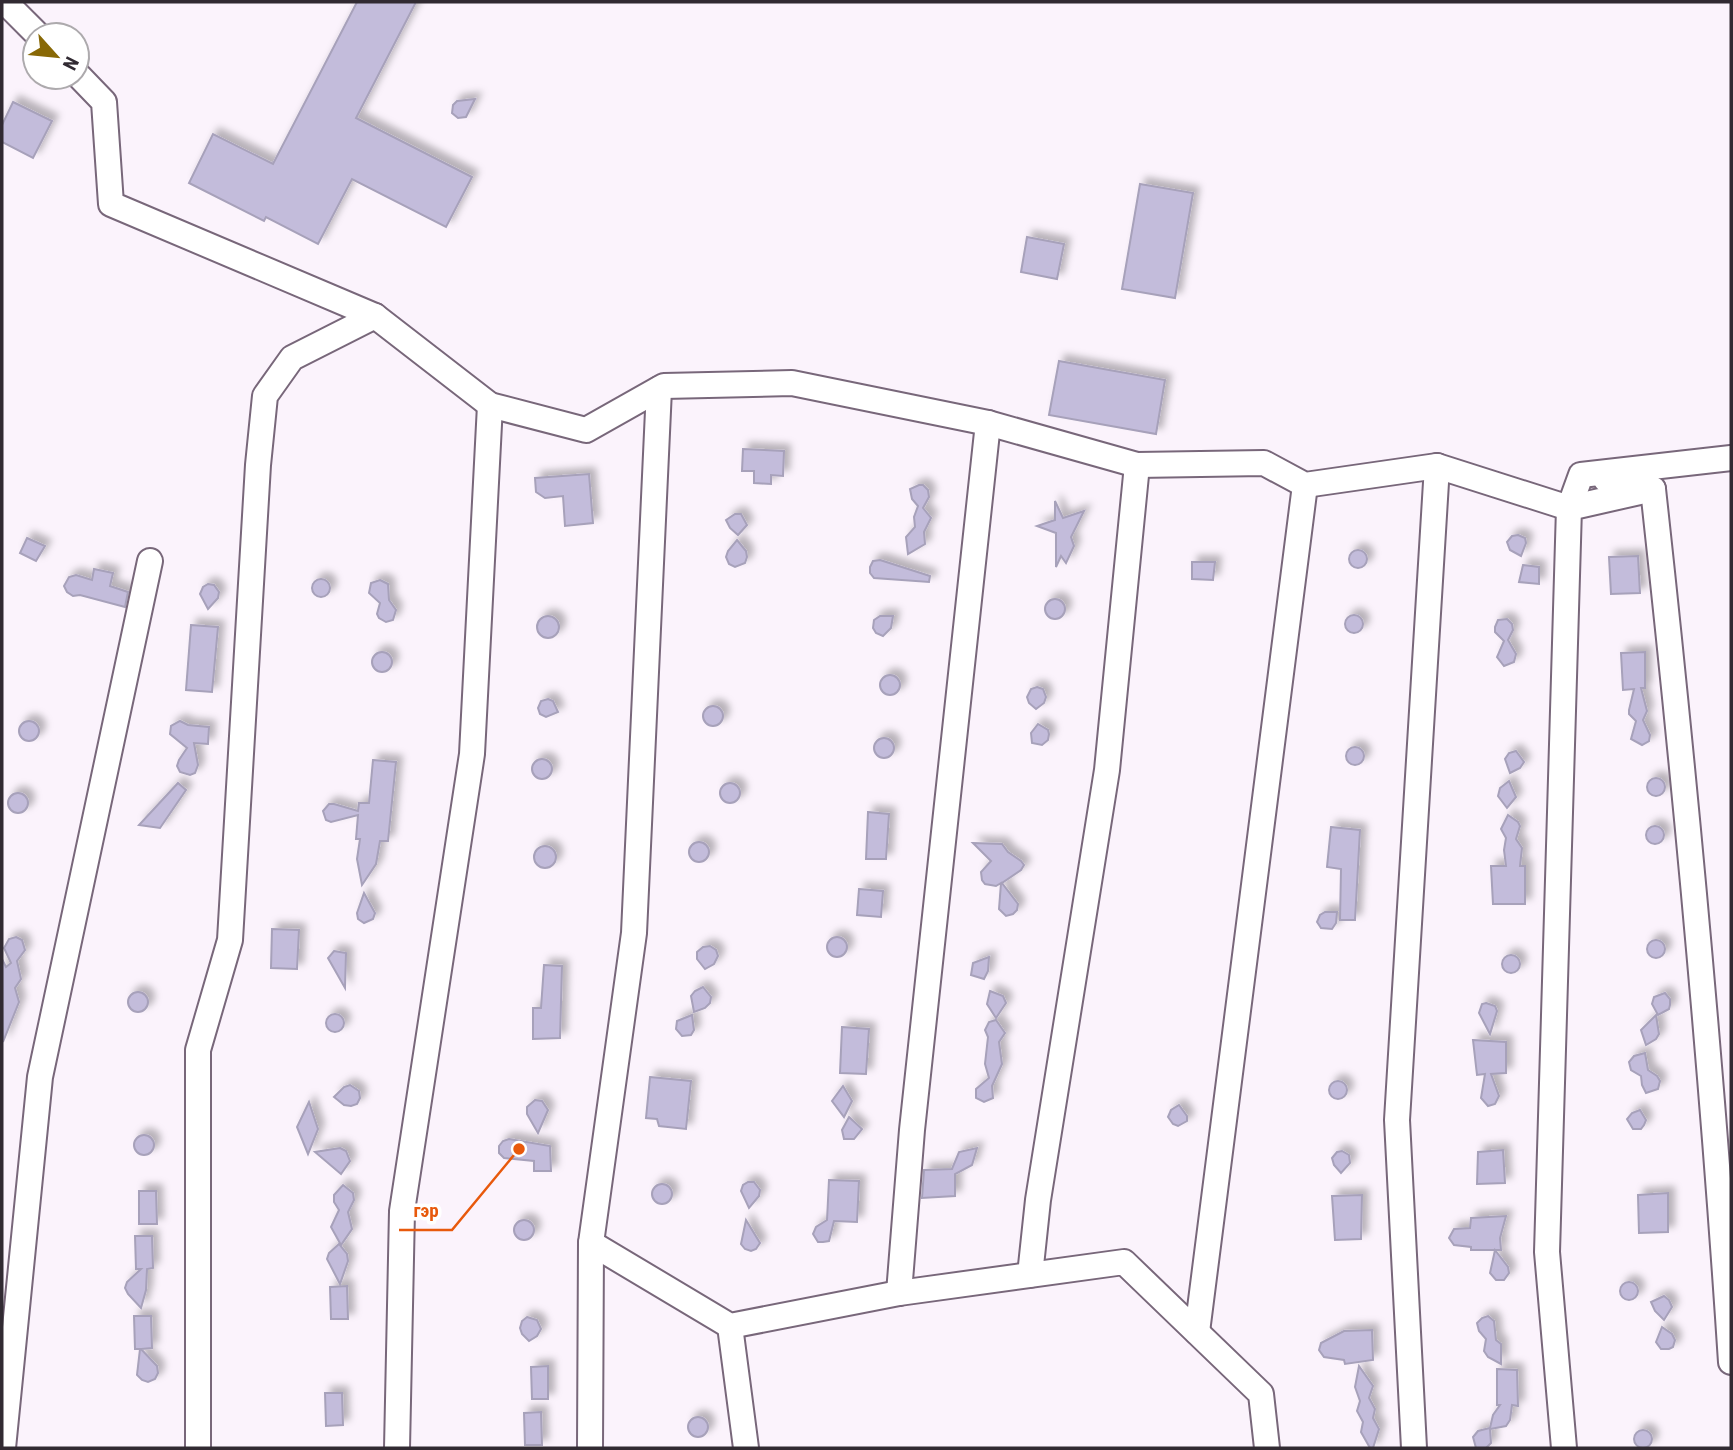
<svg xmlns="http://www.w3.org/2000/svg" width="1733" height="1450" viewBox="0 0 1733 1450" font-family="'Roboto Condensed',sans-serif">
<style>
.building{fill:#c3bcdb;stroke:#a7a1ba;stroke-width:2;filter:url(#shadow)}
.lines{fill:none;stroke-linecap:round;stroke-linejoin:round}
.minor-casing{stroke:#78677a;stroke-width:28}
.minor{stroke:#fff;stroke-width:24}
.leader{fill:none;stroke:#e8590c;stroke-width:2.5}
.callout-dot{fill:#e8590c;stroke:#fff;stroke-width:2.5}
.callout-label{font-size:19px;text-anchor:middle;font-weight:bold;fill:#e8590c;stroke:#fff;stroke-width:7;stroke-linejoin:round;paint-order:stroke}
</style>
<defs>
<filter id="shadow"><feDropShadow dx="6" dy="-6" stdDeviation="3.5" flood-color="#0004"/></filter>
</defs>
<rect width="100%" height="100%" fill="#fbf3fc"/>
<g class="building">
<path d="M 357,2 L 416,2 L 356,118 L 472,177 L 446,227 L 352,179 L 318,244 L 266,217 L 264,221 L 189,183 L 213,134 L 273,164 Z"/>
<path d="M 475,99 L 466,117 L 458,118 L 452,113 L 453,105 L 457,101 Z"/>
<path d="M 13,102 L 52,121 L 33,158 L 2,142 L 2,125 Z"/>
<path d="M 1140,184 L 1193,193 L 1175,298 L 1122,289 Z"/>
<path d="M 1027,237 L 1064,244 L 1057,279 L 1021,272 Z"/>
<path d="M 1059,361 L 1165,380 L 1156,434 L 1049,415 Z"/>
<path d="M 743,449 L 784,451 L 783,476 L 771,475 L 771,484 L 754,483 L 754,471 L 742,471 Z"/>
<path d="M 589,474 L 593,523 L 565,526 L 563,496 L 545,498 L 536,492 L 535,478 Z"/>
<path d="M 919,485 L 923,485 L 928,490 L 929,497 L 923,508 L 931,518 L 924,532 L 925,544 L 908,554 L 906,537 L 915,527 L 914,517 L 918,506 L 912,499 L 910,489 Z"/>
<path d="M 1055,501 L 1063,518 L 1084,511 L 1071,537 L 1074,546 L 1066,563 L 1061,556 L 1056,567 L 1056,533 L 1037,526 L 1055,520 Z"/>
<path d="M 735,514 L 741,514 L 747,525 L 738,535 L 730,528 L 726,520 Z"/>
<path d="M 1518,535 L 1525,538 L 1526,543 L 1521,556 L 1510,550 L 1507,542 L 1512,536 Z"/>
<path d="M 27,538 L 45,546 L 36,561 L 20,553 Z"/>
<path d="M 737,540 L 746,551 L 747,557 L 745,563 L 735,567 L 729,564 L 726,557 L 728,551 Z"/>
<circle cx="1358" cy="559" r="9"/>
<path d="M 1638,556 L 1640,593 L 1611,594 L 1609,557 Z"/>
<path d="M 880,560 L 930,576 L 929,582 L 874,578 L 870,573 L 870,567 L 873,561 Z"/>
<path d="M 1192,562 L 1215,562 L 1213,580 L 1192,579 Z"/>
<path d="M 1523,565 L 1539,567 L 1539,584 L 1519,582 Z"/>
<path d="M 94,569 L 113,573 L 110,586 L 128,592 L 125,607 L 80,595 L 73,596 L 67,592 L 64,586 L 69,577 L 76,575 L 92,580 Z"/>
<circle cx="321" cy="588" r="9"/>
<path d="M 380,580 L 388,584 L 389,600 L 396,610 L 393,620 L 386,622 L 379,618 L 377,614 L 380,603 L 369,593 L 371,583 Z"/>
<path d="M 208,584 L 214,585 L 219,592 L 218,598 L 208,609 L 200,594 L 203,587 Z"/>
<circle cx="1055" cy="609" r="10"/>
<circle cx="1354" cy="624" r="9"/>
<circle cx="548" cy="627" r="11"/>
<path d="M 880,616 L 893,616 L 891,628 L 883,636 L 876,633 L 873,628 L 874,620 Z"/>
<path d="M 1507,619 L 1512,624 L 1513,630 L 1508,640 L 1516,654 L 1514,662 L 1504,666 L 1497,657 L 1504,641 L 1495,632 L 1495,627 L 1498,620 Z"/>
<path d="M 191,625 L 218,627 L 212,692 L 186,690 Z"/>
<path d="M 1645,652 L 1645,688 L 1641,688 L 1647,711 L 1643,720 L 1650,735 L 1649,741 L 1642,745 L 1631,739 L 1636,721 L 1629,714 L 1629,710 L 1634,689 L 1623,690 L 1621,653 Z"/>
<circle cx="382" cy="662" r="10"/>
<circle cx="890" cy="685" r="10"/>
<path d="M 1037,687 L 1043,689 L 1046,697 L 1044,703 L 1036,709 L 1029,703 L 1027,697 L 1031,689 Z"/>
<path d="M 548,699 L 553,701 L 558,712 L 546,717 L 540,714 L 538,708 L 541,701 Z"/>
<circle cx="713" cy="716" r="10"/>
<path d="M 180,721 L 188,725 L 209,727 L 208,744 L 194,743 L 198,765 L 195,773 L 190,775 L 180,772 L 177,766 L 179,760 L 187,748 L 170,734 L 171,726 Z"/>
<circle cx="29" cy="731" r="10"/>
<path d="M 1038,724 L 1048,730 L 1049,734 L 1048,740 L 1042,745 L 1032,743 L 1031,733 Z"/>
<circle cx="884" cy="748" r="10"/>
<circle cx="1355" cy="756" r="9"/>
<path d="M 1516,751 L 1524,762 L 1520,768 L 1510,773 L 1505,759 L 1509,753 Z"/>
<circle cx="542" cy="769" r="10"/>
<path d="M 373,760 L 396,762 L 388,841 L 380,841 L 376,864 L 362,885 L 357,859 L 360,839 L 356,839 L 358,815 L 331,822 L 326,820 L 323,811 L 329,804 L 334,804 L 358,811 L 359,803 L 369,803 Z"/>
<circle cx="1656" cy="787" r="9"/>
<path d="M 1509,781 L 1516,797 L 1507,808 L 1498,796 L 1500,788 Z"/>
<path d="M 178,783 L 186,790 L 160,828 L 139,825 Z"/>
<circle cx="730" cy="793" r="10"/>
<circle cx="18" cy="803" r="10"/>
<path d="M 868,812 L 889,814 L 886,859 L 866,859 Z"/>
<path d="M 1508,815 L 1518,822 L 1520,826 L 1516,839 L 1522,848 L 1520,866 L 1525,866 L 1525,904 L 1493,904 L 1491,866 L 1506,866 L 1504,850 L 1506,838 L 1501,829 Z"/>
<circle cx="1655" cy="835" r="9"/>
<path d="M 1331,827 L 1360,830 L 1355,920 L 1340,920 L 1341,869 L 1327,867 Z"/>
<circle cx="699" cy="852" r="10"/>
<path d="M 973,843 L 1002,844 L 1008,852 L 1021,861 L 1024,865 L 1021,870 L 1002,883 L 1018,904 L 1017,910 L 1013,914 L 1006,916 L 999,909 L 1001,883 L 996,886 L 985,884 L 982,880 L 981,872 L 991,861 Z"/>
<circle cx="545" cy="857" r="11"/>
<path d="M 859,889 L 883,891 L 881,917 L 857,915 Z"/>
<path d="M 364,893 L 375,913 L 373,919 L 364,923 L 358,919 L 357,913 Z"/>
<path d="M 1325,912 L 1337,912 L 1336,923 L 1332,929 L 1321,928 L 1317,922 L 1320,915 Z"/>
<path d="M 272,929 L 299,930 L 297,969 L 271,968 Z"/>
<path d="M 16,937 L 22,940 L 25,950 L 17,961 L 21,979 L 15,988 L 19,1002 L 3,1042 L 2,959 L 6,967 L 11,963 L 4,948 L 9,939 Z"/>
<circle cx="837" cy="947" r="10"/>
<circle cx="1656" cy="949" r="9"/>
<path d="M 710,946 L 716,950 L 718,956 L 714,964 L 705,969 L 697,959 L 697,952 L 703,947 Z"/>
<path d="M 334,951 L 346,953 L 345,988 L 328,958 Z"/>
<circle cx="1511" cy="964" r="9"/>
<path d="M 989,957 L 988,971 L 984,979 L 971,975 L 973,963 Z"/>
<path d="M 544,965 L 562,966 L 560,1038 L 533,1039 L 533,1008 L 541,1008 Z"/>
<path d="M 703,987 L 711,997 L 710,1003 L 705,1008 L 694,1012 L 691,996 L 695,991 Z"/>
<path d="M 990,991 L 1003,996 L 1006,1003 L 996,1018 L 987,1004 Z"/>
<circle cx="138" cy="1002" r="10"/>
<path d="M 1665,993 L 1670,999 L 1670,1005 L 1669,1009 L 1658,1015 L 1652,1004 L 1654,997 Z"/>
<path d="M 1486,1003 L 1495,1006 L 1497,1011 L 1490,1034 L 1479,1013 L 1482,1004 Z"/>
<circle cx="335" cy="1023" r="9"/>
<path d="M 692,1015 L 694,1030 L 691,1035 L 682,1036 L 676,1029 L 677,1021 Z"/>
<path d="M 1656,1015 L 1659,1034 L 1656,1039 L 1646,1045 L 1641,1030 Z"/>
<path d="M 996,1020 L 1005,1033 L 999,1042 L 1002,1064 L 992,1086 L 993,1098 L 984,1102 L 976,1098 L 976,1089 L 989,1078 L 985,1064 L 988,1037 L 985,1030 L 989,1022 Z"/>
<path d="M 842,1027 L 869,1029 L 866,1074 L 840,1073 Z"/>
<path d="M 1473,1040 L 1506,1042 L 1506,1073 L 1491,1074 L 1499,1096 L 1495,1104 L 1488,1106 L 1481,1098 L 1485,1074 L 1477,1075 Z"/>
<path d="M 1645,1053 L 1648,1070 L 1657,1076 L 1660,1081 L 1658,1089 L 1646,1093 L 1642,1085 L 1641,1076 L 1631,1070 L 1629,1062 L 1634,1056 Z"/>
<path d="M 650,1077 L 691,1081 L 686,1129 L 659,1126 L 657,1119 L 646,1118 Z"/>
<circle cx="1338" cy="1090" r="9"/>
<path d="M 350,1085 L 359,1091 L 360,1098 L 357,1104 L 351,1106 L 344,1105 L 334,1097 L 344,1087 Z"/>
<path d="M 843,1086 L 852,1101 L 844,1117 L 832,1101 Z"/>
<path d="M 535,1100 L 542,1101 L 548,1110 L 538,1133 L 527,1114 L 527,1107 Z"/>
<path d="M 309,1102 L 318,1129 L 308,1154 L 297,1127 Z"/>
<path d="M 1179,1105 L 1187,1116 L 1187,1121 L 1178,1126 L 1173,1124 L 1168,1117 L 1171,1110 Z"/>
<path d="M 1640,1110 L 1646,1120 L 1644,1125 L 1641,1129 L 1633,1129 L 1627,1119 L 1632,1113 Z"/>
<path d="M 849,1117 L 862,1129 L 854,1139 L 844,1139 L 842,1130 Z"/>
<circle cx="144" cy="1145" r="10"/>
<path d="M 509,1139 L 550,1146 L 551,1171 L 534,1171 L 534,1161 L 504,1158 L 499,1153 L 499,1146 L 503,1141 Z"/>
<path d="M 340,1148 L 346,1151 L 350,1161 L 341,1174 L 315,1152 Z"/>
<path d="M 977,1148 L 972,1165 L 955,1174 L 955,1196 L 922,1198 L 924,1170 L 952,1169 L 959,1152 Z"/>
<path d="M 1503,1150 L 1505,1183 L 1477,1184 L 1478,1152 Z"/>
<path d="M 1342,1151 L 1349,1155 L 1350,1163 L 1341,1173 L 1334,1165 L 1332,1158 L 1337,1152 Z"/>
<path d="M 829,1180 L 859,1181 L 857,1222 L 834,1221 L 829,1241 L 823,1242 L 818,1242 L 813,1234 L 816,1227 L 827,1220 Z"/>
<path d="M 748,1182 L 754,1182 L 760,1190 L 759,1196 L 749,1208 L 741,1191 L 743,1185 Z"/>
<circle cx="662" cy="1194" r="10"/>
<path d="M 343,1185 L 353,1193 L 354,1200 L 348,1212 L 352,1229 L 341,1245 L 331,1227 L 339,1210 L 334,1202 L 334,1195 Z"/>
<path d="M 139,1191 L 156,1191 L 157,1224 L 139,1224 Z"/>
<path d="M 1668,1193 L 1668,1232 L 1639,1233 L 1638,1195 Z"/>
<path d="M 1362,1195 L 1361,1239 L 1335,1240 L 1332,1196 Z"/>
<path d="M 1506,1216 L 1500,1238 L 1501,1250 L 1471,1250 L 1471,1247 L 1454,1245 L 1449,1238 L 1454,1229 L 1470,1228 L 1471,1218 Z"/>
<circle cx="524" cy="1230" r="10"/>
<path d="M 746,1220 L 760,1243 L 756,1249 L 751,1251 L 745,1249 L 741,1244 Z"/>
<path d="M 135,1236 L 152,1236 L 153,1268 L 147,1269 L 146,1290 L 141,1308 L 128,1294 L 125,1288 L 127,1282 L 141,1269 L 136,1269 Z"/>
<path d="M 339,1244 L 347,1254 L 348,1261 L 340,1284 L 327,1259 L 329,1253 Z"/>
<path d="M 1495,1250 L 1508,1267 L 1509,1273 L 1504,1280 L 1496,1280 L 1490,1273 Z"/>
<circle cx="1629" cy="1291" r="9"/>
<path d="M 347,1286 L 348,1319 L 331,1319 L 330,1287 Z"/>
<path d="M 1664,1296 L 1669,1300 L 1672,1307 L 1664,1320 L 1655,1311 L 1651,1302 Z"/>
<path d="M 134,1316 L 151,1316 L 152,1348 L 141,1349 L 157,1366 L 158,1373 L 155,1379 L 148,1382 L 142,1380 L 137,1375 L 140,1349 L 135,1349 Z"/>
<path d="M 1488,1316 L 1494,1321 L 1496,1340 L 1501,1344 L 1501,1364 L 1488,1357 L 1484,1351 L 1486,1339 L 1479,1331 L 1477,1323 L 1482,1318 Z"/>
<path d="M 527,1317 L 537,1320 L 541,1329 L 537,1336 L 529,1341 L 522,1334 L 520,1328 L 522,1321 Z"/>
<path d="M 1662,1327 L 1672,1334 L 1675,1340 L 1673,1347 L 1669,1349 L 1661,1349 L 1656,1342 Z"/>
<path d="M 1372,1330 L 1373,1360 L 1345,1364 L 1344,1360 L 1324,1357 L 1319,1350 L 1321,1343 L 1344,1331 Z"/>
<path d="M 548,1366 L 548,1399 L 532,1399 L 531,1367 Z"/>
<path d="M 1359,1366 L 1373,1386 L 1369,1398 L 1375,1409 L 1373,1418 L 1379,1429 L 1373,1448 L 1370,1448 L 1361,1432 L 1363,1422 L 1357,1411 L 1360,1401 L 1355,1387 Z"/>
<path d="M 1497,1369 L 1517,1370 L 1518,1406 L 1512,1405 L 1510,1420 L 1506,1426 L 1490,1429 L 1491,1443 L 1486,1448 L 1476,1448 L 1473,1437 L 1478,1431 L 1490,1428 L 1493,1415 L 1500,1405 L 1497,1405 Z"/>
<path d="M 325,1393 L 342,1393 L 343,1425 L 326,1426 Z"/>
<path d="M 541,1412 L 542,1445 L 525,1445 L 524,1413 Z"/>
<circle cx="698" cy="1427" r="10"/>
<circle cx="1643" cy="1439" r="9"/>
</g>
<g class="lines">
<defs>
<g id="minor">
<path d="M 5,2 L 38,35"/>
<path d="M 77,74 L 104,102 L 111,204 L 375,316 L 490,405 L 586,430 L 664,386 L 792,383 L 988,423 L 1137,465 L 1264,463 L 1305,485 L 1437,466 L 1569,508 L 1581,475 L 1731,458"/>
<path d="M 1653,489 C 1685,780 1712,1070 1731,1362"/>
<path d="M 591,1243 L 730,1326 L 899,1293 L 1124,1262 L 1261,1394 L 1267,1448"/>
<path d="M 1030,1275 L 1038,1200 L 1107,770 L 1137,465"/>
<path d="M 899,1293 L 912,1130 L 988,423"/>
<path d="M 730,1326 L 746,1448"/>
<path d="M 1197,1332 L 1305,485"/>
<path d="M 3,1448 L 40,1077 L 150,561"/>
<path d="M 198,1448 L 198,1050 L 230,940 L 258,465 L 265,396 L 292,358 L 375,316"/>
<path d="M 397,1448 L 402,1211 L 472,754 L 490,405"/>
<path d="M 590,1448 L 591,1243 L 634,933 L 659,389"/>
<path d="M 1414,1448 L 1397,1120 L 1437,466"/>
<path d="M 1564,1448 L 1547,1252 L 1569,508 L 1653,489 L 1606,480"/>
</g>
</defs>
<use href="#minor" class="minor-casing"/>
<use href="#minor" class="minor"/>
</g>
<path class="leader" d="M519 1149L452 1230H399"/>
<circle class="callout-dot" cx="519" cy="1149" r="7"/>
<g class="callout-label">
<text x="426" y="1217">гэр</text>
</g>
<rect width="1733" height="1450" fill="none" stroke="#312a32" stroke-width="7"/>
<g transform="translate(56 56) rotate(117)"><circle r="33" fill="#ffffff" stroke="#adaaad" stroke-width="2"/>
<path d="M0-5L12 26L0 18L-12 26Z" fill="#886805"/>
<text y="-10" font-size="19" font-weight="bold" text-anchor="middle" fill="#312a32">N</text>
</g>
</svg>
